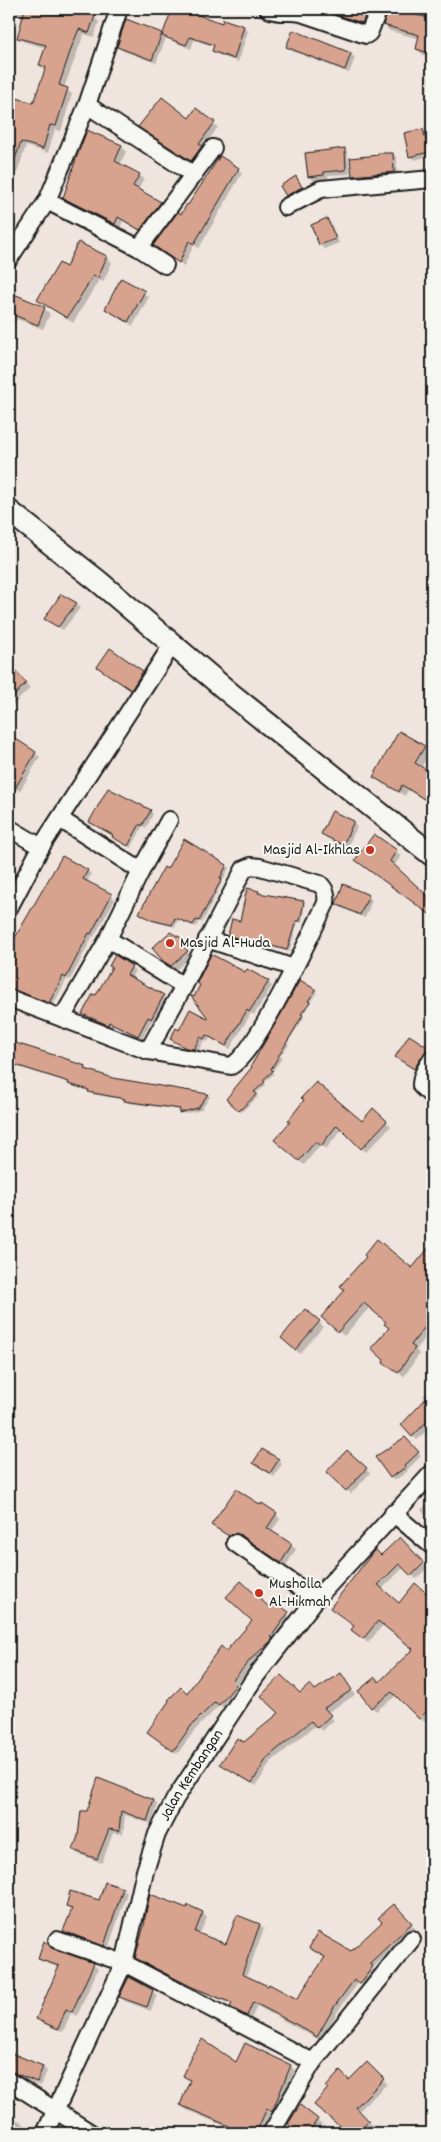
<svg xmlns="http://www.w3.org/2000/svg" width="441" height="2142" viewBox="0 0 441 2142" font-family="Dekko,sans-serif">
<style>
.shadow{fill:#0003}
.building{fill:#d8a38e;stroke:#1c1c1c}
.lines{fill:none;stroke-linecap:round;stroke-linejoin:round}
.minor-casing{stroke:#1c1c1c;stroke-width:20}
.tertiary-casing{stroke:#1c1c1c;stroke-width:25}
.minor{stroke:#f6f6f2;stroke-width:16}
.tertiary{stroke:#f6f6f2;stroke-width:21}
.poi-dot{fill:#c8321e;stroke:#f6f6f2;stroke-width:2}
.labels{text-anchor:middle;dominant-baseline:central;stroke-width:4;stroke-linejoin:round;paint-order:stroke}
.poi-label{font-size:16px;fill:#1c1c1c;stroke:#f6f6f2;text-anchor:start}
.street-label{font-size:16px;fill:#1c1c1c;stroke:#f6f6f2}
</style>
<rect width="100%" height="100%" fill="#f0e5de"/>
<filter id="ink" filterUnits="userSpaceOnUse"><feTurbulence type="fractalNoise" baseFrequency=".02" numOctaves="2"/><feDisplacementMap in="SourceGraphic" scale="10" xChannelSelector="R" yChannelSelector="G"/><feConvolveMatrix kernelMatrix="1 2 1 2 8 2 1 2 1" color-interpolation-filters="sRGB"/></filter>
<g filter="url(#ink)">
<g class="shadow">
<path d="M 9,9 L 71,9 L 94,17 L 99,22 L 94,37 L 84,34 L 64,88 L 72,94 L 61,131 L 55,129 L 48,153 L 26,146 L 17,173 L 9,171 L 9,96 L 33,105 L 46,70 L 40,65 L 46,48 L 24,42 L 19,37 L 24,18 L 9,13 Z"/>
<path d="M 174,9 L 183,9 L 222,24 L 244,27 L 248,31 L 238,62 L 218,55 L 213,51 L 215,47 L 194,40 L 191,49 L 166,38 L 156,63 L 123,51 L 118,47 L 161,34 L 164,36 Z"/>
<path d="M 323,9 L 377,9 L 368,28 L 329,15 Z"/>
<path d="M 427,11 L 432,13 L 432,57 L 423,55 L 417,49 L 420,39 L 390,31 L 384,25 L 425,19 Z"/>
<path d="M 288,47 L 351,54 L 355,58 L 349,73 L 292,51 Z"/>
<path d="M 196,110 L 218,127 L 203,148 L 196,164 L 144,131 L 189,120 Z"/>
<path d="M 423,130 L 427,134 L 432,156 L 414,160 L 410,156 Z"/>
<path d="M 121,146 L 126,151 L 120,165 L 139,175 L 144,179 L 138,190 L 165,208 L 145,234 L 123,221 L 120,228 L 70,203 L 65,198 Z"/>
<path d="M 344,149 L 348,154 L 350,174 L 328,175 L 328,179 L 314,181 L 309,176 Z"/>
<path d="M 393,154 L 397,158 L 397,176 L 357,180 L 353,176 Z"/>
<path d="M 238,169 L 242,173 L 199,248 L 194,245 L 184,266 L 155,245 L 181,216 Z"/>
<path d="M 298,180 L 303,189 L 289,197 L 287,195 Z"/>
<path d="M 327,219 L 331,224 L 339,243 L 324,249 L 320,245 L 312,226 Z"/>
<path d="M 9,229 L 17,235 L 9,252 Z"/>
<path d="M 78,244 L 107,257 L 112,263 L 103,282 L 99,280 L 73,323 L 38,299 L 67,269 Z"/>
<path d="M 122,280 L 149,297 L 133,326 L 106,309 Z"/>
<path d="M 9,293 L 44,308 L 50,314 L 43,329 L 17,319 L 9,336 Z"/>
<path d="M 76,604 L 80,608 L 63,630 L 46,619 Z"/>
<path d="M 110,649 L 146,677 L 135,694 L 98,667 Z"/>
<path d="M 9,664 L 30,688 L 9,709 Z"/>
<path d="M 14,738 L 40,757 L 20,791 L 9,784 L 9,747 Z"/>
<path d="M 424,747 L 430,752 L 421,768 L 432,775 L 432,805 L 408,790 L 405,796 L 380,782 L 375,776 Z"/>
<path d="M 150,811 L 153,814 L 146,828 L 143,826 L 131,848 L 91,822 Z"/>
<path d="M 353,822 L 357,827 L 347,848 L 327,838 L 322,834 Z"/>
<path d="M 374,835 L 401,856 L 394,866 L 432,902 L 432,916 L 362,865 Z"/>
<path d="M 185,840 L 229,868 L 202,923 L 199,921 L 196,927 L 178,920 L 175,927 L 155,922 L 141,913 Z"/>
<path d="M 87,871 L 91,874 L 87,882 L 115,899 L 94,937 L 93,936 L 70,980 L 67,979 L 53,1005 L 23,993 L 12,991 L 9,993 L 9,959 L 16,946 Z"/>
<path d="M 258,892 L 305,904 L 302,923 L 298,922 L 289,952 L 259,944 L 258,946 L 229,935 L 241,923 Z"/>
<path d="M 368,896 L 372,900 L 365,918 L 342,908 L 337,904 Z"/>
<path d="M 184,941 L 189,945 L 186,950 L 191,956 L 176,970 L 164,961 Z"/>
<path d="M 131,967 L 135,971 L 131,978 L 168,1000 L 156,1022 L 152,1020 L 142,1039 L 114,1025 L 112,1028 L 88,1018 L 84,1014 L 97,997 Z"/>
<path d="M 300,981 L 317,993 L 302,1016 L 304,1018 L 287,1043 L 289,1045 L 280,1056 L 282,1058 L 272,1072 L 274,1074 L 264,1082 L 266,1085 L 255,1094 L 258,1097 L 241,1112 L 228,1099 L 254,1067 Z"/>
<path d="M 268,982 L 272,986 L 254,1015 L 251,1013 L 230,1049 L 210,1038 L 208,1042 L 204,1040 L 198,1052 L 191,1051 L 172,1039 L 179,1031 L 214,1023 Z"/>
<path d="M 410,1036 L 432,1052 L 419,1073 L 396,1057 Z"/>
<path d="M 9,1041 L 70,1061 L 112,1079 L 208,1095 L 210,1097 L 201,1110 L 183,1114 L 181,1110 L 128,1103 L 125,1100 L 91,1094 L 90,1091 L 72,1086 L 70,1083 L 9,1064 Z"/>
<path d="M 373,1110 L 391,1126 L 366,1152 L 342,1129 L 326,1149 L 320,1145 L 304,1165 L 280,1144 L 291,1122 L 362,1122 Z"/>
<path d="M 432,1246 L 432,1329 L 416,1350 L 419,1354 L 404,1377 L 384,1362 L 390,1329 L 387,1322 L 370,1307 L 344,1336 L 328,1322 L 412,1269 Z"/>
<path d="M 319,1322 L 323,1327 L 300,1354 L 287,1342 Z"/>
<path d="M 432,1386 L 432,1425 L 417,1440 L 402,1425 L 427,1399 L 423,1396 Z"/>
<path d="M 404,1438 L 421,1456 L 407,1470 L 408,1471 L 394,1481 L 391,1477 Z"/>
<path d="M 347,1452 L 370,1473 L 351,1494 L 328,1472 Z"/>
<path d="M 278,1460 L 282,1464 L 274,1477 L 255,1463 Z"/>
<path d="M 432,1499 L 432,1522 L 421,1510 Z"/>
<path d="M 276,1514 L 280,1519 L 271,1532 L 296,1549 L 286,1566 L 246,1539 L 240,1537 L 234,1539 L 213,1525 Z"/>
<path d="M 400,1539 L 427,1568 L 416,1579 L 404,1567 L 381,1590 L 399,1605 L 415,1585 L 432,1600 L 432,1714 L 424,1722 L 397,1695 L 376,1711 L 372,1707 L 379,1683 L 414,1650 L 383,1625 L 368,1643 L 357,1634 L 355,1627 L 336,1612 L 381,1557 Z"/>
<path d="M 275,1604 L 292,1618 L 276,1643 L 255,1663 L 236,1686 L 240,1690 L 224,1708 L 220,1705 L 195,1730 L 177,1754 L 153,1736 L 187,1695 L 254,1622 L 270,1610 Z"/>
<path d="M 341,1675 L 355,1695 L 327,1713 L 334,1720 L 322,1731 L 316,1725 L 271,1762 L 256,1786 L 222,1764 L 300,1694 L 315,1691 Z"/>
<path d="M 154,1801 L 158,1805 L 151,1824 L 125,1815 L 123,1834 L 113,1833 L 102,1863 L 78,1854 L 74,1850 L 88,1813 Z"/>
<path d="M 122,1889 L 127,1893 L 108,1949 L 69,1935 L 64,1931 L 71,1911 L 67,1906 L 100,1902 Z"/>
<path d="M 394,1905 L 415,1928 L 373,1968 L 376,1971 L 364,1987 L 358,1983 L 338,2011 L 321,2041 L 257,2006 L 251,2019 L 236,2012 L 232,2007 L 233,2005 L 198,1991 L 141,1962 L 137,1957 L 189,1907 L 203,1913 L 207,1918 L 199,1935 L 227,1946 L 260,1925 L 264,1929 L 246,1977 L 298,2000 L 326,1959 L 310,1948 L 352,1953 L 384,1922 Z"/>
<path d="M 53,1951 L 94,1965 L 98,1969 L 77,2016 L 71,2013 L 63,2032 L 42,2023 L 38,2019 L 59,1968 L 44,1962 L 39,1958 Z"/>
<path d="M 152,1991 L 157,1995 L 151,2011 L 125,2001 L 121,1997 Z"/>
<path d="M 246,2045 L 291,2066 L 295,2071 L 276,2115 L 271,2111 L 262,2133 L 230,2133 L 228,2131 L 229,2128 L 185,2109 L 181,2105 L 191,2081 L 185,2076 L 236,2064 Z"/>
<path d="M 9,2054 L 43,2067 L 47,2071 L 41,2086 L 9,2074 Z"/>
<path d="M 367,2064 L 387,2084 L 359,2111 L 372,2126 L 365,2133 L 342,2133 L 345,2130 L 329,2088 L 349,2081 Z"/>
<path d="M 9,2116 L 20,2121 L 25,2126 L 22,2133 L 9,2133 Z"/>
<path d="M 317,2120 L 322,2124 L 315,2133 L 301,2133 L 294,2128 Z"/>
</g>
<g class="building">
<path d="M 25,9 L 75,9 L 95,16 L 89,33 L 79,29 L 72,46 L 59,85 L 68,88 L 56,126 L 50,125 L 43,149 L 21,142 L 11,171 L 9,171 L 9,125 L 17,98 L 33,103 L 46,67 L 39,65 L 46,45 L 17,38 Z"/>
<path d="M 172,9 L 187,9 L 198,13 L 198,15 L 222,23 L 223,19 L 244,26 L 234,59 L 212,51 L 214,45 L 190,37 L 186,45 L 162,36 Z"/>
<path d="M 326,9 L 368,9 L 362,23 L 325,11 Z"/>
<path d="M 389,9 L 425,17 L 427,9 L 432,9 L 432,54 L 416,49 L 419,35 L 383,25 Z"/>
<path d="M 126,19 L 162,33 L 152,60 L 117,47 Z"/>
<path d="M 293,30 L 351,53 L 345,70 L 286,47 Z"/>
<path d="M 162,97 L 189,118 L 196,108 L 215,122 L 199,144 L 202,146 L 191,161 L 138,127 Z"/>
<path d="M 423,129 L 429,152 L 409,157 L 404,133 Z"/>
<path d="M 87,130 L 122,145 L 115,161 L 140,174 L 133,186 L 161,202 L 140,230 L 118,217 L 115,224 L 63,198 L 76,159 Z"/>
<path d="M 345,148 L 346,170 L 324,172 L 324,175 L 308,177 L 305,153 Z"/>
<path d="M 378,153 L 393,153 L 394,172 L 352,176 L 350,158 L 378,155 Z"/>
<path d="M 220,156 L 239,168 L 194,244 L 189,241 L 179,263 L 153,245 L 178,212 L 181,214 L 187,204 L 188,205 Z"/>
<path d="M 296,176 L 302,187 L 286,196 L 280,186 Z"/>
<path d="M 327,218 L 336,239 L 319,245 L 311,225 Z"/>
<path d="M 78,242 L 107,256 L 98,278 L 93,276 L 67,318 L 37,300 L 59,263 L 66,267 Z"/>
<path d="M 121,278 L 145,291 L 128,322 L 105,309 Z"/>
<path d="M 9,292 L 45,307 L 38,325 L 9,313 Z"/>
<path d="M 61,594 L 77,603 L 58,627 L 44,619 Z"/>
<path d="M 110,648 L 143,671 L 131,690 L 97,667 Z"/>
<path d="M 9,662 L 26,683 L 9,701 Z"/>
<path d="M 399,731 L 425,746 L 415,763 L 432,773 L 432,804 L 402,785 L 399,792 L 373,777 Z"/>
<path d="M 13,737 L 36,752 L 9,799 L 9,745 Z"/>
<path d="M 108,788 L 151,810 L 142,826 L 140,824 L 128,846 L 112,837 L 113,835 L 89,822 Z"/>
<path d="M 332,811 L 354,821 L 343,845 L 321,834 Z"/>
<path d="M 374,834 L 397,850 L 390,861 L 432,900 L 432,916 L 355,860 Z"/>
<path d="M 184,839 L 227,865 L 220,878 L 222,879 L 199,921 L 196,920 L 193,925 L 175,918 L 172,925 L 151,920 L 139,913 L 164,867 L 167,869 Z"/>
<path d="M 62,856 L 88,870 L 83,879 L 112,894 L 91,934 L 89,933 L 66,978 L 63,976 L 49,1003 L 9,988 L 9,957 L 15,945 L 12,943 Z"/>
<path d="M 343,884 L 369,895 L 360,915 L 336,904 Z"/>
<path d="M 247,888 L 259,891 L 258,893 L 304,901 L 300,921 L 296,921 L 287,950 L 257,942 L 256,945 L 228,935 L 232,919 L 240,921 Z"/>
<path d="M 170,932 L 185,940 L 182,945 L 188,951 L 171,966 L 163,961 L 152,948 Z"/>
<path d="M 211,954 L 245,972 L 247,969 L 269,981 L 249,1012 L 247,1010 L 226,1046 L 206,1035 L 204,1039 L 200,1037 L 194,1049 L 186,1048 L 170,1039 L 176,1028 L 179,1030 L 190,1009 L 209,1019 L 190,995 L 194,997 L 200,985 L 197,983 Z"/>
<path d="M 115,955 L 132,966 L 127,975 L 164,995 L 151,1019 L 148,1017 L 138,1036 L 109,1022 L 108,1025 L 82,1014 L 93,994 L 96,995 L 112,967 L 109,966 Z"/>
<path d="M 300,980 L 316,990 L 308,1001 L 310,1002 L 301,1014 L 303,1015 L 271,1069 L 273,1071 L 263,1080 L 265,1082 L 254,1092 L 257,1094 L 239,1111 L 226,1099 L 252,1067 L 251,1066 Z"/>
<path d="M 409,1035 L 428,1047 L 414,1069 L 395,1057 Z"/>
<path d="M 9,1041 L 70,1060 L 70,1061 L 86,1066 L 85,1069 L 113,1078 L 208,1094 L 198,1108 L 179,1113 L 180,1109 L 124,1101 L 125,1099 L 88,1092 L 89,1090 L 68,1084 L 69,1082 L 9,1063 Z"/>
<path d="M 316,1082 L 362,1121 L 373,1108 L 387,1121 L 361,1149 L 337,1125 L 321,1146 L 315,1142 L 299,1161 L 274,1140 L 290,1122 L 288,1121 L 304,1100 L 301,1098 Z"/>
<path d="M 377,1239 L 412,1268 L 432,1244 L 432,1278 L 427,1284 L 432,1288 L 432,1318 L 411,1345 L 415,1348 L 398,1373 L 383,1363 L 384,1360 L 371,1348 L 389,1328 L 384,1324 L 386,1322 L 364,1303 L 338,1332 L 321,1317 L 345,1290 L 340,1286 L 366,1257 L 364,1255 Z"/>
<path d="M 305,1309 L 320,1321 L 295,1350 L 281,1338 Z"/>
<path d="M 432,1392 L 432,1416 L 412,1437 L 401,1425 Z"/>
<path d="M 405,1437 L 419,1452 L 404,1466 L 406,1467 L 390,1478 L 375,1457 Z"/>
<path d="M 262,1449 L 279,1459 L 270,1473 L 253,1463 Z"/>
<path d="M 347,1450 L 367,1468 L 346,1491 L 326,1472 Z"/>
<path d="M 236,1489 L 261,1505 L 262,1503 L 277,1513 L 267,1528 L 292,1544 L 281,1563 L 241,1535 L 235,1533 L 229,1536 L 211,1525 Z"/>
<path d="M 400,1537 L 424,1563 L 411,1576 L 399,1564 L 378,1585 L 399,1603 L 415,1583 L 432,1598 L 432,1706 L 419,1719 L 392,1692 L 371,1708 L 358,1691 L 375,1677 L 379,1682 L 413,1649 L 378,1621 L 363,1639 L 351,1630 L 354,1626 L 330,1608 L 373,1552 L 375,1549 L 381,1555 Z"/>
<path d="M 241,1581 L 270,1608 L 274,1602 L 289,1612 L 271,1637 L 273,1638 L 271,1641 L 251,1659 L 232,1681 L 236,1685 L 219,1705 L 215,1702 L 191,1726 L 173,1751 L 147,1732 L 169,1701 L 168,1700 L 181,1687 L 187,1693 L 221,1646 L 226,1651 L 252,1621 L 226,1597 Z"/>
<path d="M 341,1673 L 352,1690 L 324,1708 L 331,1715 L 317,1728 L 311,1721 L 267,1758 L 252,1783 L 220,1764 L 237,1738 L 244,1742 L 279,1713 L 261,1696 L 281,1675 L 300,1693 L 310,1684 L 315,1690 Z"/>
<path d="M 98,1778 L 154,1800 L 147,1821 L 121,1811 L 119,1831 L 109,1829 L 97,1859 L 73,1850 L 78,1836 L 81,1811 L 87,1811 Z"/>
<path d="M 105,1882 L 123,1888 L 104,1946 L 63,1931 L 72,1909 L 66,1907 L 70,1891 L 99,1900 Z"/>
<path d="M 150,1894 L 187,1908 L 188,1905 L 203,1912 L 195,1932 L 226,1944 L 237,1915 L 260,1924 L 242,1974 L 268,1986 L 269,1984 L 297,1999 L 325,1957 L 309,1948 L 318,1932 L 351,1951 L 382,1922 L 378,1918 L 394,1904 L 412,1923 L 369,1964 L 373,1966 L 360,1984 L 354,1980 L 334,2007 L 317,2037 L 299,2026 L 253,2002 L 247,2016 L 230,2007 L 232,2003 L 192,1987 L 135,1958 L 145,1922 L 144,1922 Z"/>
<path d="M 44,1941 L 54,1949 L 94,1963 L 72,2012 L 66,2009 L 58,2029 L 36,2019 L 59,1966 L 38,1959 Z"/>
<path d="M 129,1977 L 153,1990 L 147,2007 L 119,1997 Z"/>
<path d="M 202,2039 L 236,2062 L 245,2043 L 291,2065 L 272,2112 L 267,2108 L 256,2133 L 225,2133 L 229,2126 L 180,2105 L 190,2080 L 183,2076 L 192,2057 L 191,2056 Z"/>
<path d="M 9,2052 L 43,2066 L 37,2082 L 9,2071 Z"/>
<path d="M 367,2062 L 384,2079 L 356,2107 L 369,2121 L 357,2133 L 348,2133 L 314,2105 L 328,2088 L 326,2087 L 340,2071 L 349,2080 Z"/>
<path d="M 300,2105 L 318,2119 L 308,2133 L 301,2133 L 288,2124 Z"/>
</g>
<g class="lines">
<defs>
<g id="minor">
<path d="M 268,9 C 282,15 287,10 301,13 L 366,35 L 369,33 L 379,9"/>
<path d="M 87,105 L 194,175"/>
<path d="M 47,201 L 139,248 L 165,265"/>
<path d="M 286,207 L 321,189 L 432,179"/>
<path d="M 139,248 L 213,148"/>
<path d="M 9,259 L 47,201 L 87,105 L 119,9"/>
<path d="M 60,819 L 141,871"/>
<path d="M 9,828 L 41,847 L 172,645"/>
<path d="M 9,908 L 41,847"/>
<path d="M 108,939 L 184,986"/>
<path d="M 207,939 L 294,968"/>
<path d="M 9,998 L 148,1051 L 231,1066 C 256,1054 311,934 326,903 C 327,895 326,890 320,884 L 260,867 L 251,866 L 244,869 L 184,986 L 148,1051"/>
<path d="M 62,1018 L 108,939 L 141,871 L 169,820"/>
<path d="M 432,1059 C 426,1068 421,1075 421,1086 L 432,1096"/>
<path d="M 393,1513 L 432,1546"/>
<path d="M 235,1543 L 316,1599"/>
<path d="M 57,1940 L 124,1963 L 313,2062"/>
<path d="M 9,2081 L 91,2133"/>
<path id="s1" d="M 45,2133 L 124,1963 L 145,1871 L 157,1834 L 175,1799 L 256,1676 L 316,1599 L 432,1473"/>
<path d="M 271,2133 L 313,2062 L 412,1939"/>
</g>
<path id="tertiary" d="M 9,511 L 98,581 L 231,694 L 432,855"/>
</defs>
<use href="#minor" class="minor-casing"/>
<use href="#tertiary" class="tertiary-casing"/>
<use href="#minor" class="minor"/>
<use href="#tertiary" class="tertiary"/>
</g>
</g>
<g class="poi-dot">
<circle cx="370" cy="850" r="5"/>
<circle cx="170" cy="943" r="5"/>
<circle cx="259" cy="1593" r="5"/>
</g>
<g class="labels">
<g class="poi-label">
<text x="360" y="850" text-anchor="end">Masjid Al-Ikhlas</text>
<text x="180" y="943">Masjid Al-Huda</text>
<text x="269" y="1584">Musholla<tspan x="269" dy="18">Al-Hikmah</tspan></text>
</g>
<g class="street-label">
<text stroke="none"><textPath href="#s1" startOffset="389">Jalan Kembangan</textPath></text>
</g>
</g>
<rect width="441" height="2142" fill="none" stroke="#f6f6f2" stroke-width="30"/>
<rect x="15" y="15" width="411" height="2112" fill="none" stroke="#1c1c1c" stroke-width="2" filter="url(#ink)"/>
</svg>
